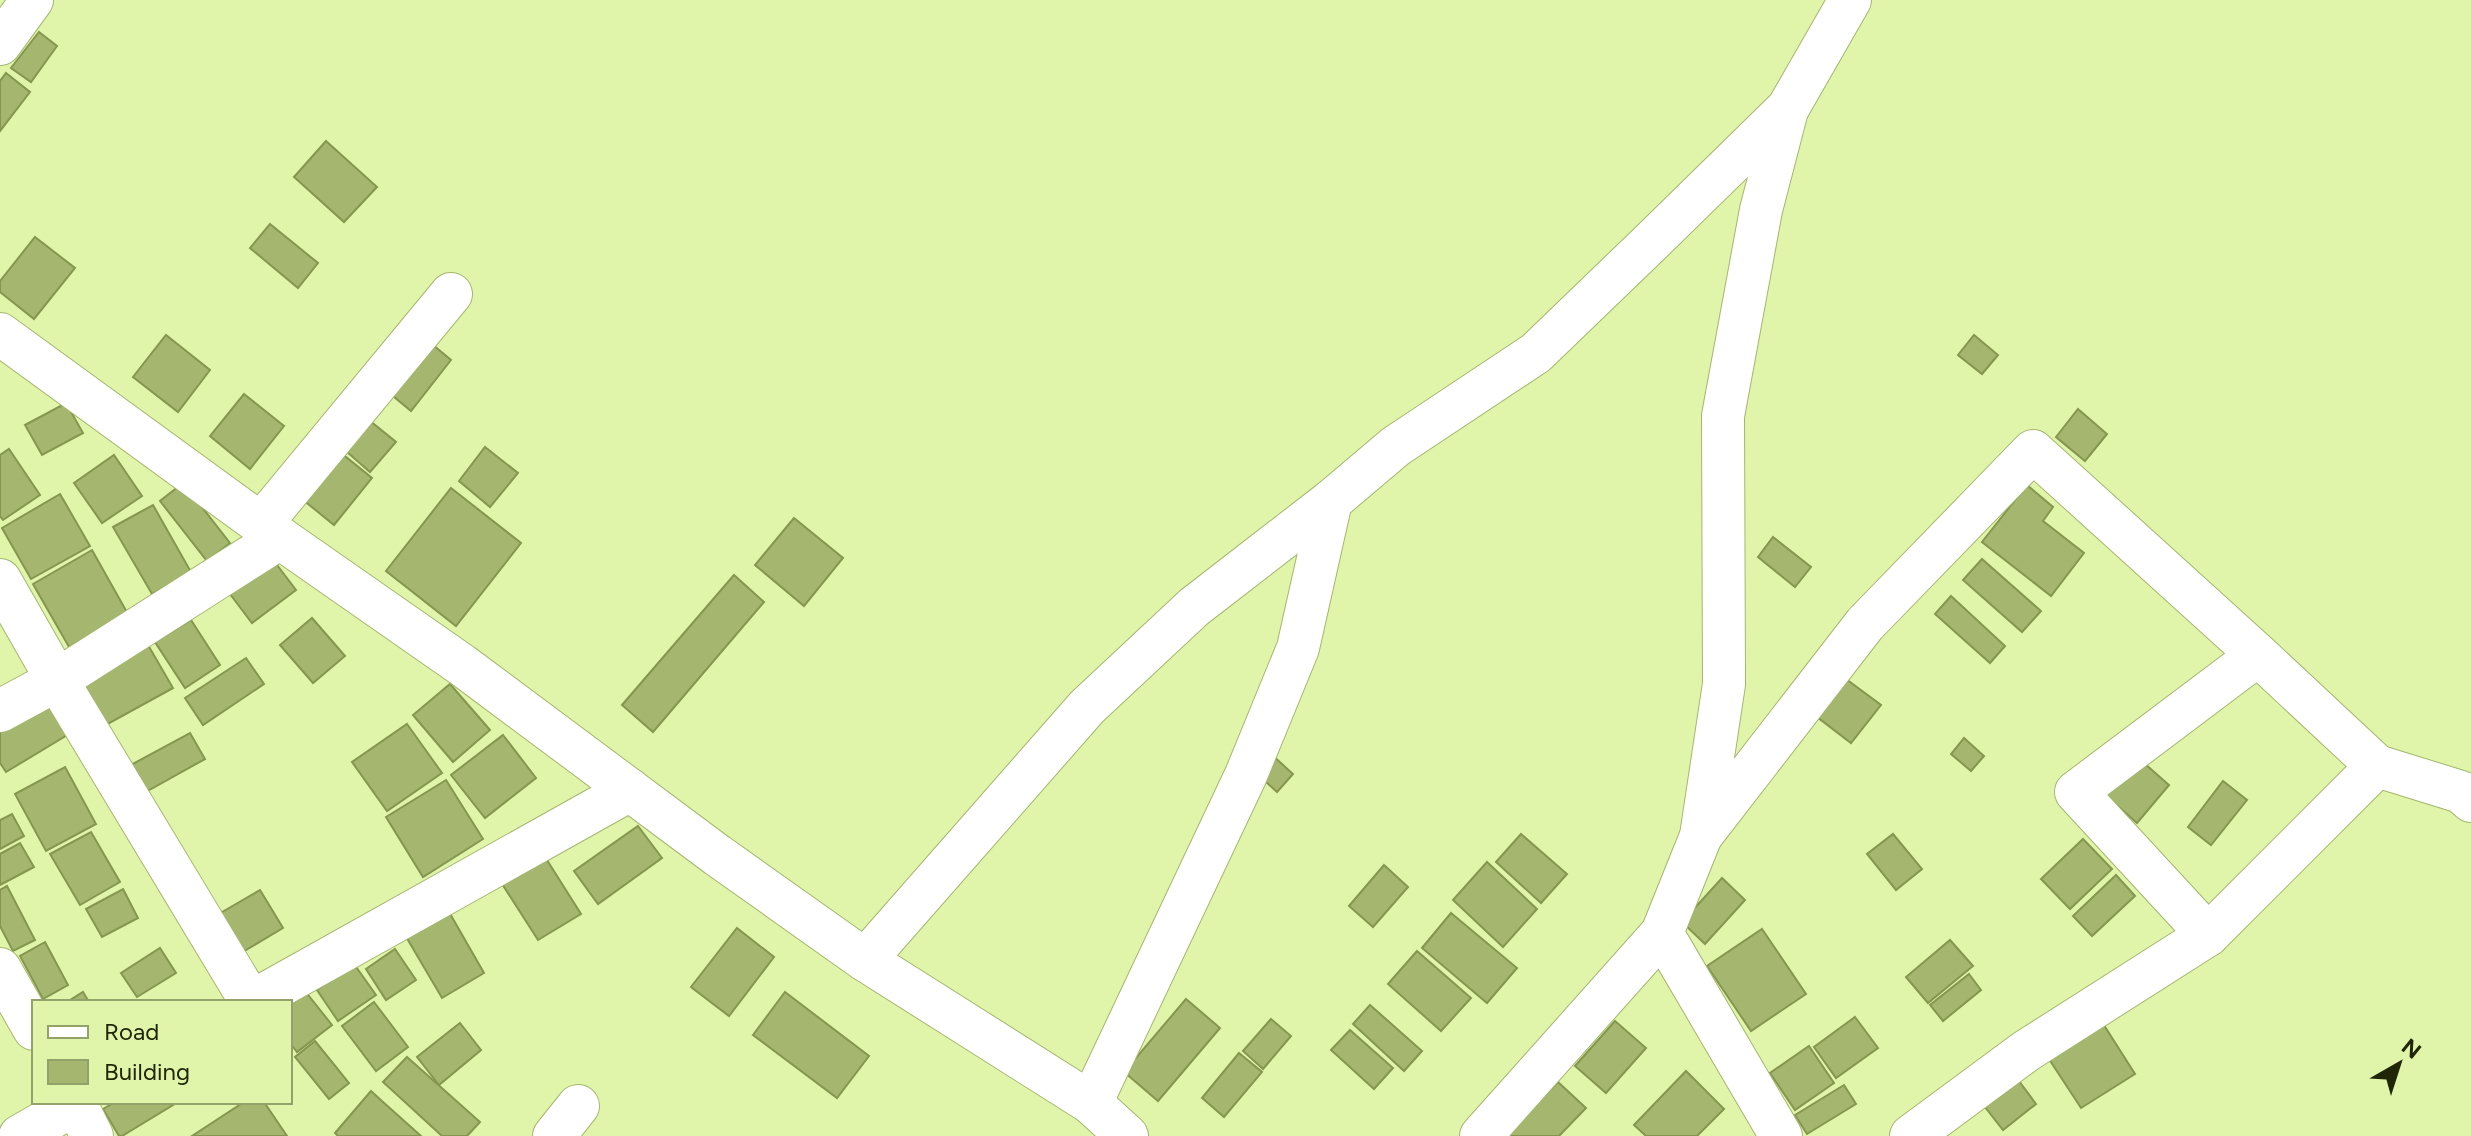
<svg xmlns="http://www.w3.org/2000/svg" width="2471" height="1136" viewBox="0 0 2471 1136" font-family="Figtree,sans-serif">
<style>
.building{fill:#a5b76f;stroke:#85964f;stroke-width:2}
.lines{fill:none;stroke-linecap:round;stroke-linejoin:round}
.street-casing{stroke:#a4b76e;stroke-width:44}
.street{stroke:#fff;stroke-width:42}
</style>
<rect width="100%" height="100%" fill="#e0f4aa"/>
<g class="building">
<path d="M 39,32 L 57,46 L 31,82 L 11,68 Z"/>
<path d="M 6,73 L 30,92 L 0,131 L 0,81 Z"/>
<path d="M 326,141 L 377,187 L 344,222 L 294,177 Z"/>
<path d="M 270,224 L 318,263 L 298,288 L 250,248 Z"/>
<path d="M 35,237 L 75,268 L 34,319 L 0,292 L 0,281 Z"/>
<path d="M 166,335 L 210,370 L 178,412 L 133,377 Z"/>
<path d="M 1974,335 L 1998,355 L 1982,374 L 1958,355 Z"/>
<path d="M 427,340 L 451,360 L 411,411 L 387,391 Z"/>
<path d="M 244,394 L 284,426 L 250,469 L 210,436 Z"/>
<path d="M 66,403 L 83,433 L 42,455 L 25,425 Z"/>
<path d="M 2078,409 L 2107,434 L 2085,461 L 2056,437 Z"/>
<path d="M 364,416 L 396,442 L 370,472 L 339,445 Z"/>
<path d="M 485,447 L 518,473 L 490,507 L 459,481 Z"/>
<path d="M 335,448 L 372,478 L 334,525 L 297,495 Z"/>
<path d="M 9,449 L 40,495 L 3,520 L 0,516 L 0,455 Z"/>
<path d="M 114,455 L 142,496 L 102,523 L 74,483 Z"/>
<path d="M 183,483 L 230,543 L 207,561 L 160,501 Z"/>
<path d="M 2027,485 L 2053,507 L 2043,521 L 2084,553 L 2051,596 L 1982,542 Z"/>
<path d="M 451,488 L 521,543 L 456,626 L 386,571 Z"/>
<path d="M 60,494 L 90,546 L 31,579 L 2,528 Z"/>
<path d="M 153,505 L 191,572 L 152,594 L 113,527 Z"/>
<path d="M 794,518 L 843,558 L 804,606 L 755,565 Z"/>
<path d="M 1773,537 L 1811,567 L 1795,587 L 1758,557 Z"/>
<path d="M 92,550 L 128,614 L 69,647 L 33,584 Z"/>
<path d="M 1982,559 L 2041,611 L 2022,632 L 1963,580 Z"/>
<path d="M 274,561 L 296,590 L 252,623 L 230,594 Z"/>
<path d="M 734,575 L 764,602 L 653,732 L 622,705 Z"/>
<path d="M 1951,596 L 2005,646 L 1990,663 L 1935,614 Z"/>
<path d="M 312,618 L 345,656 L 313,683 L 280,645 Z"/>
<path d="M 191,620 L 220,665 L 185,688 L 155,642 Z"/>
<path d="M 148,645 L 173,688 L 106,725 L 81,681 Z"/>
<path d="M 246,658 L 264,684 L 203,725 L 185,698 Z"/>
<path d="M 1846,679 L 1881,705 L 1851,743 L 1817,717 Z"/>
<path d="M 450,684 L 490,730 L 453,762 L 413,715 Z"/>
<path d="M 47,700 L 69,734 L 6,772 L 0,763 L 0,728 Z"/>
<path d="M 407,724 L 442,773 L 387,811 L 352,762 Z"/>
<path d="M 190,733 L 205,759 L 144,793 L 129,766 Z"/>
<path d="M 503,735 L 536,778 L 485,818 L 451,775 Z"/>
<path d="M 1964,738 L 1984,756 L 1971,771 L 1951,754 Z"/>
<path d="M 1271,754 L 1293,774 L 1277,792 L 1255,772 Z"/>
<path d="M 2136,756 L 2169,785 L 2137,823 L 2104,794 Z"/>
<path d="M 65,767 L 96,824 L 46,851 L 15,794 Z"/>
<path d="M 446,780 L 483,839 L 423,877 L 386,817 Z"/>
<path d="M 2223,781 L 2247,800 L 2211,845 L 2188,827 Z"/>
<path d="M 12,814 L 24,836 L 0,849 L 0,820 Z"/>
<path d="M 638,826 L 662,858 L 598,904 L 574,871 Z"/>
<path d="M 91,832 L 120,882 L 80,905 L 50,854 Z"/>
<path d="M 1521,834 L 1567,874 L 1541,903 L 1496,862 Z"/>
<path d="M 1893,834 L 1922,869 L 1896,890 L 1867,854 Z"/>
<path d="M 2083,839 L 2112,869 L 2070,909 L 2041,879 Z"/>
<path d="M 20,843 L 34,867 L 0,885 L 0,854 Z"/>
<path d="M 540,849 L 581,914 L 538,940 L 497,876 Z"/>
<path d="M 1487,862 L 1537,909 L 1503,947 L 1453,900 Z"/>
<path d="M 1384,865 L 1408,887 L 1373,927 L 1349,906 Z"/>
<path d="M 2116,875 L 2135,896 L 2092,936 L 2073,916 Z"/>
<path d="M 1722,878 L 1745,900 L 1705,944 L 1682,922 Z"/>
<path d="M 7,886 L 35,940 L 13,951 L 0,926 L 0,890 Z"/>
<path d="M 123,889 L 138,918 L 102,937 L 86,909 Z"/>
<path d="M 260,890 L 283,928 L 241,953 L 217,915 Z"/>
<path d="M 441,898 L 484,973 L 442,998 L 398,923 Z"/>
<path d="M 1451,913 L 1517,968 L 1487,1003 L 1422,948 Z"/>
<path d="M 737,928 L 774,957 L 729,1016 L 691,987 Z"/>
<path d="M 1762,929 L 1806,994 L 1751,1031 L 1707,966 Z"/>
<path d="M 1950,940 L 1973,966 L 1928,1003 L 1906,977 Z"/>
<path d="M 45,942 L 68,985 L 43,999 L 20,956 Z"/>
<path d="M 160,948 L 176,973 L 137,997 L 121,973 Z"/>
<path d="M 395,949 L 416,980 L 386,1000 L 366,969 Z"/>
<path d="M 1417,951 L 1471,998 L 1441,1031 L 1388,984 Z"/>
<path d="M 354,964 L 376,995 L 338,1021 L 317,990 Z"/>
<path d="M 1969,974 L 1981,990 L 1943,1021 L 1930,1005 Z"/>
<path d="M 305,991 L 332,1025 L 297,1052 L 290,1043 L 290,1003 Z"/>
<path d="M 83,992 L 89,1002 L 67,1002 Z"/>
<path d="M 785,992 L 869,1056 L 837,1098 L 753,1035 Z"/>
<path d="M 1186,999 L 1220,1028 L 1158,1101 L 1124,1072 Z"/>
<path d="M 374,1002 L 408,1047 L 376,1071 L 342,1026 Z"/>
<path d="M 1370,1005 L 1422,1051 L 1404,1071 L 1353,1024 Z"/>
<path d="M 1855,1017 L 1878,1048 L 1836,1078 L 1814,1047 Z"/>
<path d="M 1271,1019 L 1291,1036 L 1263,1069 L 1243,1051 Z"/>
<path d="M 1615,1021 L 1646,1048 L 1606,1093 L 1575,1066 Z"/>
<path d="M 2102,1022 L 2135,1074 L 2081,1108 L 2047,1056 Z"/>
<path d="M 460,1023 L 481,1050 L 439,1085 L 417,1057 Z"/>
<path d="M 1350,1030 L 1393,1068 L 1374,1089 L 1331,1050 Z"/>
<path d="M 315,1041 L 349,1083 L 329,1099 L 295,1057 Z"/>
<path d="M 1809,1046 L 1834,1083 L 1795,1110 L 1770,1073 Z"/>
<path d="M 1239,1053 L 1262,1072 L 1224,1117 L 1202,1098 Z"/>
<path d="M 407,1057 L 480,1122 L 467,1136 L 442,1136 L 383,1082 Z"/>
<path d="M 1686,1071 L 1724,1109 L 1697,1136 L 1646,1136 L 1634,1125 Z"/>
<path d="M 2019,1081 L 2036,1104 L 2003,1130 L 1985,1107 Z"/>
<path d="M 1558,1082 L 1586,1108 L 1559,1136 L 1505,1136 Z"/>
<path d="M 1844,1085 L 1856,1104 L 1807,1134 L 1795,1115 Z"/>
<path d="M 371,1091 L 383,1102 L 421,1136 L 338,1136 L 335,1133 Z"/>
<path d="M 115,1102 L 178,1102 L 122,1136 L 119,1136 L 103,1109 Z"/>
<path d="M 244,1102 L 264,1102 L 287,1136 L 192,1136 Z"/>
</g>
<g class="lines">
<defs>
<g id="street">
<path d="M 0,44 L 32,0"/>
<path d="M 0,334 L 280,538 L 462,665 L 717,855 L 865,960 L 1091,1103 L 1127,1136"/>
<path d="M 261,524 L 451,294"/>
<path d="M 0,580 L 57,680 L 251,1002"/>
<path d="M 2258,655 L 2377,766"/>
<path d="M 0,711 L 57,680 L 280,538"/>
<path d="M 1701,836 L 1865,624 L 2033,451 L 2258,655 L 2076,792 L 2208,935"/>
<path d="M 865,960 L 1087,707 L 1194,607 L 1331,501 L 1396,446 L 1536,353 L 1647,246 L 1788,108 L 1850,0"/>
<path d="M 0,969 L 34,1029"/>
<path d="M 251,1002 L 630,790"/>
<path d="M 75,1102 L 92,1136"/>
<path d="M 1091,1103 L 1246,775 L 1298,648 L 1331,501"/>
<path d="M 20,1136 L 79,1102"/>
<path d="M 554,1136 L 578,1106"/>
<path d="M 1481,1136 L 1662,933"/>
<path d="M 1781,1136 L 1662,933 L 1701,836 L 1724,684 L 1723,416 L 1761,210 L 1787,110"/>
<path d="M 1911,1136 L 2026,1051 L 2208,935 L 2377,766 L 2461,792 L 2471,801"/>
</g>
</defs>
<use href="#street" class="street-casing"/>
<use href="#street" class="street"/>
</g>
<rect x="32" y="1000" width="260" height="104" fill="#e0f4aa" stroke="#93a26a" stroke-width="2"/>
<rect x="48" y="1026" width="40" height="12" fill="#ffffff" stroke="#93a26a" stroke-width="2"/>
<text x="104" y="1040" font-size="24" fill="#202709">Road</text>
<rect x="48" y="1060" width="40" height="24" fill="#a5b76f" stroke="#93a26a" stroke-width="2"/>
<text x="104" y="1080" font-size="24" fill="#202709">Building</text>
<g transform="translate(2399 1064) rotate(39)" stroke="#e0f4aa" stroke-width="6" paint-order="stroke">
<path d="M0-6L14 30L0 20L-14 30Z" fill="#202709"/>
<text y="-12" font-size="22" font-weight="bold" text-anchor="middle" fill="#202709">N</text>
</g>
</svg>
